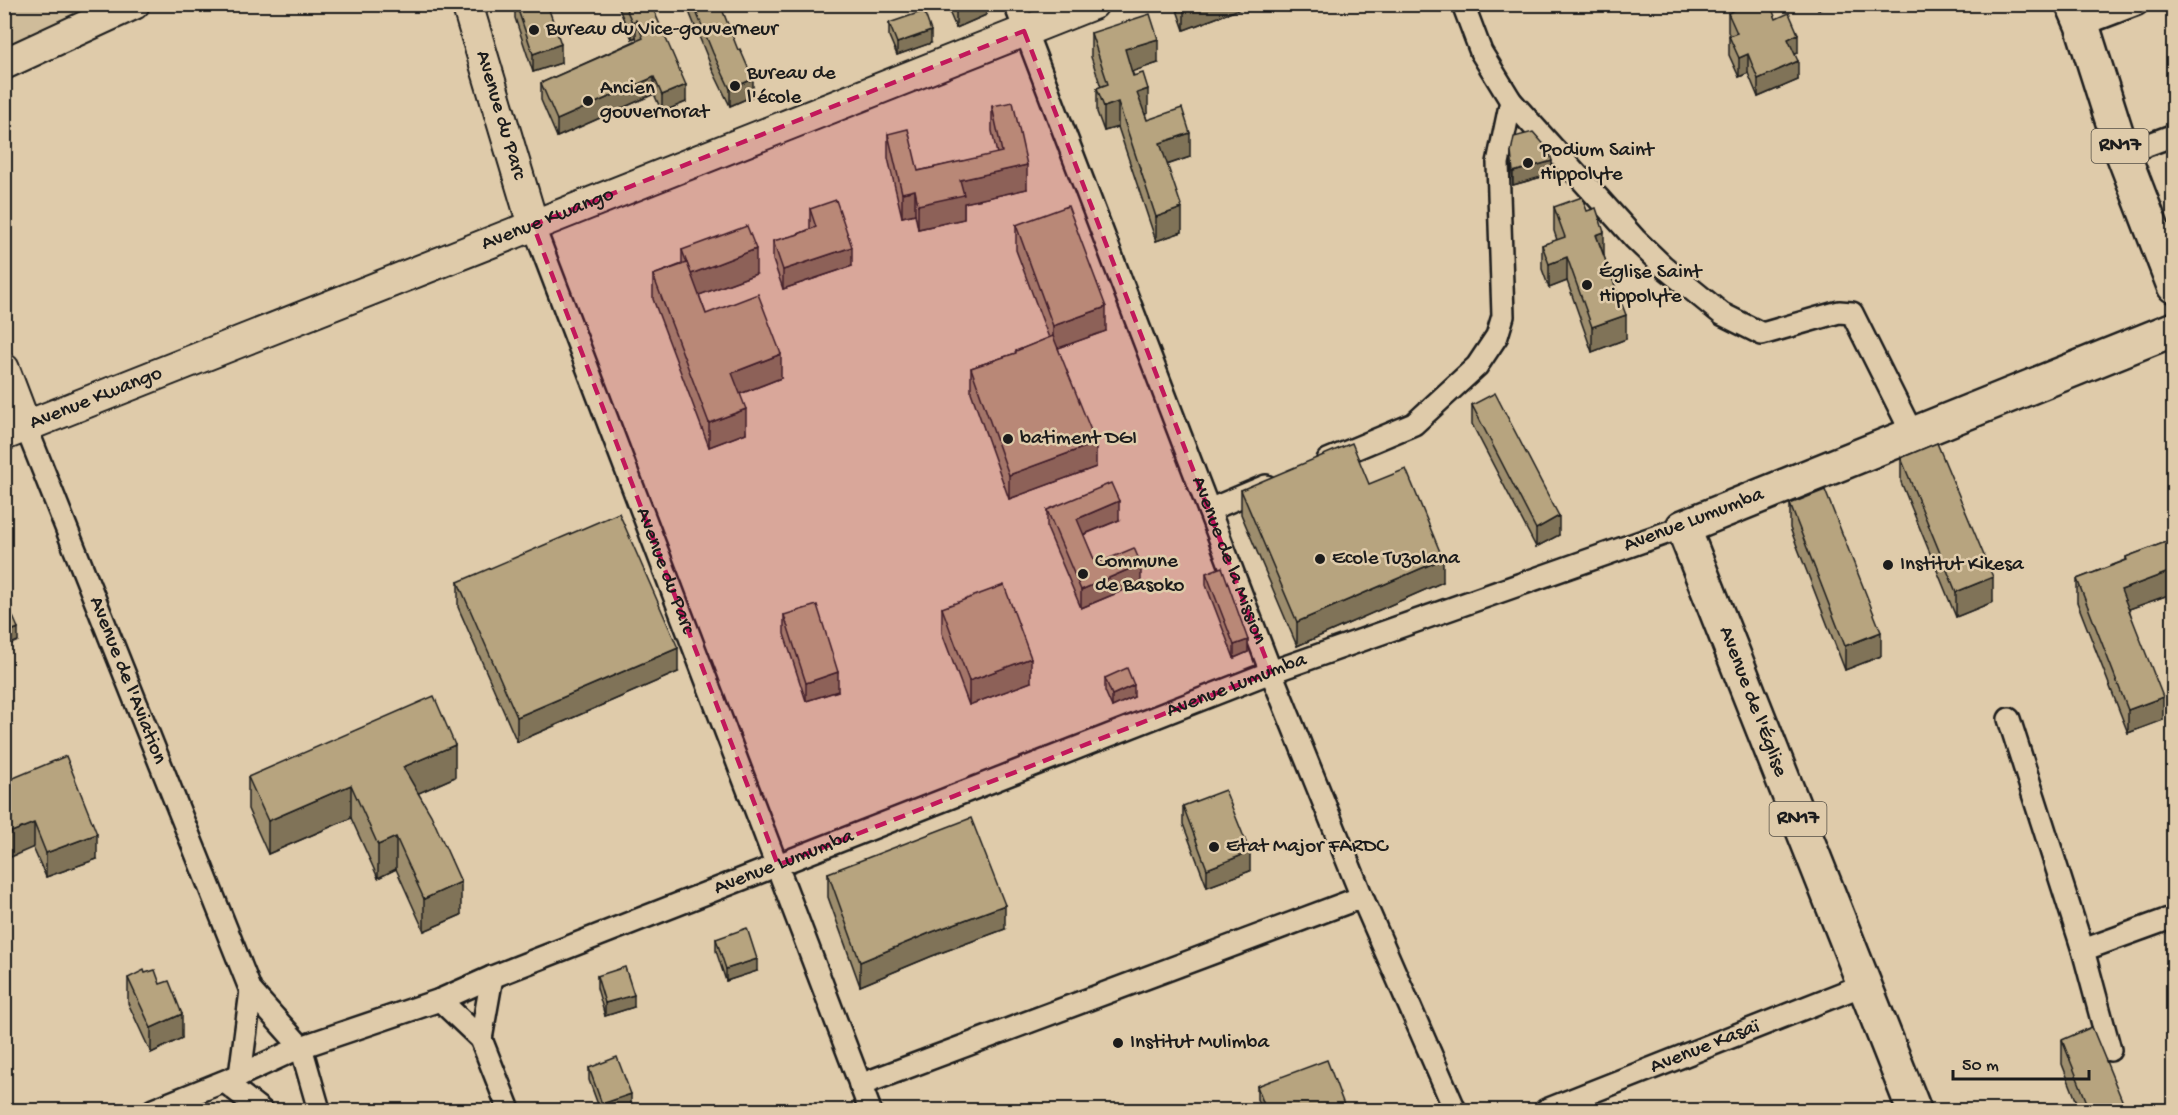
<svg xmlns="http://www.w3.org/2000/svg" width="2178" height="1115" viewBox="0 0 2178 1115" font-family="'Gochi Hand',sans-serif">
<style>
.built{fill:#cfbc9a}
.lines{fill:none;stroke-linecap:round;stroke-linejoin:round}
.street-casing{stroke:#1c1c1c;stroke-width:26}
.secondary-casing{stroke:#1c1c1c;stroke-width:34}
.primary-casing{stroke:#1c1c1c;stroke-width:38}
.street{stroke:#dfcbaa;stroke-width:21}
.secondary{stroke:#dfcbaa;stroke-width:30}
.primary{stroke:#dfcbaa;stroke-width:33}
.wall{fill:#9d8d6d;stroke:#1c1c1c;stroke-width:1.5}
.shaded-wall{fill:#807359;stroke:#1c1c1c;stroke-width:1.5}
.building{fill:#b7a47f;stroke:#1c1c1c;stroke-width:1.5}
.marked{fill:#c2185b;fill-opacity:0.2;stroke:#c2185b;stroke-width:4.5;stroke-dasharray:12 8;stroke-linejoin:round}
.poi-dot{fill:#1c1c1c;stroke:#dfcbaa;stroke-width:2}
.labels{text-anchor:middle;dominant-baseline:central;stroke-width:5;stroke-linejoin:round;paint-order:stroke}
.shield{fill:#dfcbaa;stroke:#565047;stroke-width:1.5}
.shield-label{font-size:20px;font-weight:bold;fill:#1c1c1c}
.poi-label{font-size:21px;fill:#1c1c1c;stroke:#dfcbaa;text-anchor:start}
.street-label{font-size:21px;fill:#1c1c1c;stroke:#dfcbaa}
</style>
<rect width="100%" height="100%" fill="#dfcbaa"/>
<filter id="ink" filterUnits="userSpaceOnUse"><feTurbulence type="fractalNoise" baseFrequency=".0167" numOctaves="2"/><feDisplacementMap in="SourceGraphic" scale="12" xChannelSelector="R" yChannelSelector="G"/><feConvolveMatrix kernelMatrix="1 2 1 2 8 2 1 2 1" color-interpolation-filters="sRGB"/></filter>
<g filter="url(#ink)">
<path class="built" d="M 5,4 L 108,5 L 5,52 Z"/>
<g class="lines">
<defs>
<g id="street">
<path id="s1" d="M 1015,4 L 1271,672 L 1362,897 L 1455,1110"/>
<path d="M 1463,4 L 1481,52 L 1511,101 L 1635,239 L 1663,266 L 1722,314 L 1762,334 L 1839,312 L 1852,313 L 1913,435"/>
<path d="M 2082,25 L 2137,4"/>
<path d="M 2123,154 L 2174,135"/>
<path id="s2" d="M 533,225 L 870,1110"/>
<path id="s3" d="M 26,427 L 251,991 L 301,1047 L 319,1110"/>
<path d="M 1328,460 L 1414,424 L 1477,366 L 1497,336 L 1503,316 L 1498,163 L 1511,101"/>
<path d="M 1209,510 L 1266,486"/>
<path d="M 2009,719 L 2083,950 L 2110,1050"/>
<path d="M 2083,950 L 2174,917"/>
<path d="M 440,1000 L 481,1039 L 509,1110"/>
<path d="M 481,1039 L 492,977"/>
<path d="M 240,1075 L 251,991"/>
<path d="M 225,1082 L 261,1110"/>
<path d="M 860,1085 L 1362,897"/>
<path id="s4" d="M 153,1110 L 240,1075 L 301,1047 L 440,1000 L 492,977 L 1271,672 L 1683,527"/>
<path id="s5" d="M 1546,1110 L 1863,985"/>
</g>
<g id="secondary">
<path id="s6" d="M 467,4 L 533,225"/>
<path d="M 4,64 L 134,4"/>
<path d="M 4,369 L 26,427"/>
<path id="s7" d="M 4,435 L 1093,4"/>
</g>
<g id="primary">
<path d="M 2073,4 L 2082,25 L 2123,154 L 2174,286"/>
<path d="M 1914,1110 L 1683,527 L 2174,329"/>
</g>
</defs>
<use href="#street" class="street-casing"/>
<use href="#secondary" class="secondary-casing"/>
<use href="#primary" class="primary-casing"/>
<use href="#street" class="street"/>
<use href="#secondary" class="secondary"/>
<use href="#primary" class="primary"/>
</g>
<g class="wall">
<path d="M 515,4 L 547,4 L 561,63 L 533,72 L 515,18 Z"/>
<path d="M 617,4 L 651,4 L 686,102 L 662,112 L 654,94 L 557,137 L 541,100 L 541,83 L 637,40 L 636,37 L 632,39 Z"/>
<path d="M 686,4 L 720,4 L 753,96 L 730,106 L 713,71 Z"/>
<path d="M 946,4 L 986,4 L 986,15 L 956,28 Z"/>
<path d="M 1177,4 L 1253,4 L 1184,30 L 1177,10 Z"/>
<path d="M 1728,13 L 1776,19 L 1798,53 L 1795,54 L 1798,80 L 1758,97 L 1748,73 L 1739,77 L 1729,55 L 1729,36 L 1730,36 L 1728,32 Z"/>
<path d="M 889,23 L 931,43 L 897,55 L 889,36 Z"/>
<path d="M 1091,33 L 1158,63 L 1132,71 L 1148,113 L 1145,114 L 1147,120 L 1190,157 L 1167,165 L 1182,232 L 1156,241 L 1118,127 L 1104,131 L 1097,112 L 1097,88 L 1101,87 L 1091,57 Z"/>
<path d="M 992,106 L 1027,189 L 964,203 L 964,219 L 918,229 L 915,214 L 902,217 L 888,158 L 888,134 L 918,171 L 997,154 L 992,131 Z"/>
<path d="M 1511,152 L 1552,174 L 1513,185 L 1511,164 Z"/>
<path d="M 1554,207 L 1604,256 L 1626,339 L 1592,352 L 1567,281 L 1549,288 L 1542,269 L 1542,245 L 1557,240 L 1554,231 Z"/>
<path d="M 810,209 L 852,266 L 783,289 L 773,260 L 773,241 L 796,235 L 810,229 Z"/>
<path d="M 1016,225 L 1106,331 L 1058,348 L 1096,467 L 1009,499 L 971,392 L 971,368 L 1016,353 L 1016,351 L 1049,338 L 1016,250 Z"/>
<path d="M 682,250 L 756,274 L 699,295 L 706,314 L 781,378 L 740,394 L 746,433 L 709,447 L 653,299 L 653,275 L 682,264 Z"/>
<path d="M 1472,405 L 1559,535 L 1536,547 L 1472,424 Z"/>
<path d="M 1901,458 L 1993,602 L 1956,617 L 1901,482 Z"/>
<path d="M 1369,484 L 1443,582 L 1297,646 L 1241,514 L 1241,490 Z"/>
<path d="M 1790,504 L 1881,656 L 1845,670 L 1790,528 Z"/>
<path d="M 1047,510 L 1119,520 L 1083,535 L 1096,564 L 1141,583 L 1081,608 L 1047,528 Z"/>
<path d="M 2174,539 L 2174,593 L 2129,609 L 2163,720 L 2128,733 L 2077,602 L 2077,579 L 2126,560 L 2126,557 Z"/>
<path d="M 1206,573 L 1248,652 L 1234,658 L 1206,585 Z"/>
<path d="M 458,582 L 678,672 L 517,742 L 458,607 Z"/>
<path d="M 942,608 L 1031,682 L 969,705 L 942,633 Z"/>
<path d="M 784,615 L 838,691 L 806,701 L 784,634 Z"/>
<path d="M 1105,678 L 1134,697 L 1112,707 L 1105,691 Z"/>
<path d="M 248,777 L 455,777 L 418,793 L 461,915 L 424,931 L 396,869 L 378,878 L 351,818 L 268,854 L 248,809 Z"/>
<path d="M 4,782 L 97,859 L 46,877 Z"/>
<path d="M 1183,806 L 1250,871 L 1207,887 L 1183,824 Z"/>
<path d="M 828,873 L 1005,929 L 932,956 L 860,986 L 828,897 Z"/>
<path d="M 716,939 L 757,971 L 726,981 L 716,951 Z"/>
<path d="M 145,973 L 160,984 L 182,1038 L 151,1053 L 128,1003 L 128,978 Z"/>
<path d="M 597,976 L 634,1007 L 605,1016 L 597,988 Z"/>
<path d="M 2062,1040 L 2126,1110 L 2080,1110 L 2062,1064 Z"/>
<path d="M 589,1068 L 631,1106 L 619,1110 L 600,1110 L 589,1080 Z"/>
<path d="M 1257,1086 L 1346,1110 L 1261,1110 L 1257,1099 Z"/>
</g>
<g class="shaded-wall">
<path d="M 958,4 L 986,4 L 986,15 L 956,28 L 956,5 Z"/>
<path d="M 1202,4 L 1253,4 L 1184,30 L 1184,11 Z"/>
<path d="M 1818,4 L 1832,4 L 1818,10 Z"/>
<path d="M 636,20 L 636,37 L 632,39 L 632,22 Z"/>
<path d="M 931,31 L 931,43 L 897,55 L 897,43 Z"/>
<path d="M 1798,34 L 1798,53 L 1788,57 L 1788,39 Z"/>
<path d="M 1158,39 L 1158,63 L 1125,74 L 1125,49 Z"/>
<path d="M 561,44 L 561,63 L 533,72 L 533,54 Z"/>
<path d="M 1748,54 L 1748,73 L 1739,77 L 1739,58 Z"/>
<path d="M 1798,61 L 1798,80 L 1758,97 L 1758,79 Z"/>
<path d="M 654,77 L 654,94 L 557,137 L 557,120 Z"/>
<path d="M 753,79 L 753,96 L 730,106 L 730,89 Z"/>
<path d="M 686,85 L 686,102 L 662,112 L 662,95 Z"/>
<path d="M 1148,89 L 1148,113 L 1137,117 L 1137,93 Z"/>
<path d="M 1118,102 L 1118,127 L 1104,131 L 1104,107 Z"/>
<path d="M 1190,133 L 1190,157 L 1160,167 L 1160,143 Z"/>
<path d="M 1552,161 L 1552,174 L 1513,185 L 1513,172 Z"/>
<path d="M 1027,165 L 1027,189 L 964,203 L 964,219 L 918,229 L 918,205 L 960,180 Z"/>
<path d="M 915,190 L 915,214 L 902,217 L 902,193 Z"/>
<path d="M 1182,208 L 1182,232 L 1156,241 L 1156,217 Z"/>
<path d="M 1604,232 L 1604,256 L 1596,235 Z"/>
<path d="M 852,247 L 852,266 L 783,289 L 783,270 Z"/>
<path d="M 756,249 L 756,274 L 691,298 L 691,274 Z"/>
<path d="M 1567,257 L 1567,281 L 1549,288 L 1549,264 Z"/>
<path d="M 1106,307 L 1106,331 L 1053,350 L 1053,326 Z"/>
<path d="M 1626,315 L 1626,339 L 1592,352 L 1592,327 Z"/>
<path d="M 781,354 L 781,378 L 732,397 L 732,373 Z"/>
<path d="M 746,409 L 746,433 L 709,447 L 709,423 Z"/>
<path d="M 1096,443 L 1096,467 L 1009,499 L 1009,475 Z"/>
<path d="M 1119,501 L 1119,520 L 1077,537 L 1077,519 Z"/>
<path d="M 1559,516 L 1559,535 L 1536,547 L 1536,529 Z"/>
<path d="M 1443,559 L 1443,582 L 1297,646 L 1297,622 Z"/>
<path d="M 1141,564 L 1141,583 L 1081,608 L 1081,590 Z"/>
<path d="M 2174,570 L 2174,593 L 2121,612 L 2121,590 Z"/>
<path d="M 1993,577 L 1993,602 L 1956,617 L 1956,592 Z"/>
<path d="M 18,628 L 18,641 L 4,647 L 4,634 Z"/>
<path d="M 1881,632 L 1881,656 L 1845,670 L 1845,646 Z"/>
<path d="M 1248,640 L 1248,652 L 1234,658 L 1234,645 Z"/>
<path d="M 678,648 L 678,672 L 517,742 L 517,717 Z"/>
<path d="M 1031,658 L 1031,682 L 969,705 L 969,681 Z"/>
<path d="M 838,672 L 838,691 L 806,701 L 806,683 Z"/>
<path d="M 1134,685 L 1134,697 L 1112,707 L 1112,695 Z"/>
<path d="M 2163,697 L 2163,720 L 2128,733 L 2128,710 Z"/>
<path d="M 455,745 L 455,777 L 403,800 L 403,767 Z"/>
<path d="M 351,785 L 351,818 L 268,854 L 268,821 Z"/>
<path d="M 34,823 L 34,847 L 4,860 L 4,835 Z"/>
<path d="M 97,834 L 97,859 L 46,877 L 46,853 Z"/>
<path d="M 396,837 L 396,869 L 378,878 L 378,845 Z"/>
<path d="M 1250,852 L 1250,871 L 1207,887 L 1207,869 Z"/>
<path d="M 461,882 L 461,915 L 424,931 L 424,899 Z"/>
<path d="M 1005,905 L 1005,929 L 932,956 L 860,986 L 860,962 L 932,932 Z"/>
<path d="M 757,959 L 757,971 L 726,981 L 726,969 Z"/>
<path d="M 634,995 L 634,1007 L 605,1016 L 605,1003 Z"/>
<path d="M 182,1014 L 182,1038 L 151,1053 L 151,1028 Z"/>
<path d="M 631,1094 L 631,1106 L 619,1110 L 602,1110 L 602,1104 Z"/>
</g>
<g class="building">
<path d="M 516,4 L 547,4 L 561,44 L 533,54 Z"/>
<path d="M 624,4 L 651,4 L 686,85 L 662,95 L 654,77 L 557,120 L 541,83 L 643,38 L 636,20 L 632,22 Z"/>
<path d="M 693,4 L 720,4 L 738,50 L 740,49 L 753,79 L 730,89 L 713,53 Z"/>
<path d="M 1181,4 L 1202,4 L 1184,11 Z"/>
<path d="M 1749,4 L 1770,4 L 1776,19 L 1789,13 L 1798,34 L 1788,39 L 1798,61 L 1758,79 L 1748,54 L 1739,58 L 1729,36 L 1737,33 L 1728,13 Z"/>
<path d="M 924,11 L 931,31 L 897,43 L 889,23 Z"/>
<path d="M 1150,14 L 1158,39 L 1125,49 L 1133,76 L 1143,73 L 1148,89 L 1137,93 L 1147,120 L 1182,108 L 1190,133 L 1160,143 L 1182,208 L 1156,217 L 1118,102 L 1104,107 L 1097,88 L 1108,84 L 1091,33 Z"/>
<path d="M 1013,102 L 1027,165 L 960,180 L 964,195 L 918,205 L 915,190 L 902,193 L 888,134 L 908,129 L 918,171 L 1002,152 L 992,106 Z"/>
<path d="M 1533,132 L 1549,150 L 1552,161 L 1513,172 L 1511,152 L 1514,137 Z"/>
<path d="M 1582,197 L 1587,211 L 1596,208 L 1604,232 L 1596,235 L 1626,315 L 1592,327 L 1567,257 L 1549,264 L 1542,245 L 1565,237 L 1554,207 Z"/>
<path d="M 836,200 L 852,247 L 783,270 L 773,241 L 796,235 L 816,227 L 810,209 Z"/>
<path d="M 1068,206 L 1106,307 L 1053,326 L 1016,225 Z"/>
<path d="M 747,226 L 756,249 L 691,274 L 682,250 Z"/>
<path d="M 687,263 L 706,314 L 758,294 L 781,354 L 732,373 L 746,409 L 709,423 L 653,275 Z"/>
<path d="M 1053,336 L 1096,443 L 1009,475 L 971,368 L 1016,353 L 1016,351 Z"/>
<path d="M 1495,393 L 1559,516 L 1536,529 L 1472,405 Z"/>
<path d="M 1352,443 L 1369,484 L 1406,469 L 1443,559 L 1297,622 L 1241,490 Z"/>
<path d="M 1937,443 L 1993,577 L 1956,592 L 1901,458 Z"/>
<path d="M 1111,483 L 1119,501 L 1077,519 L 1096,564 L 1134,548 L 1141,564 L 1081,590 L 1047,510 Z"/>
<path d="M 1825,490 L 1881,632 L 1845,646 L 1790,504 Z"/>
<path d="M 619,513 L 678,648 L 517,717 L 458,582 Z"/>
<path d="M 2174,539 L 2174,570 L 2121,590 L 2163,697 L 2128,710 L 2077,579 L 2127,560 L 2126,557 Z"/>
<path d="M 1222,567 L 1248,640 L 1234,645 L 1206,573 Z"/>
<path d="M 1004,585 L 1031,658 L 969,681 L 942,608 Z"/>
<path d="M 4,596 L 18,628 L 4,634 Z"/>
<path d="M 817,605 L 838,672 L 806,683 L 784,615 Z"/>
<path d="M 1127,668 L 1134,685 L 1112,695 L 1105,678 Z"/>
<path d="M 434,696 L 455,745 L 403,767 L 431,815 L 461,882 L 424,899 L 396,837 L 378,845 L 351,785 L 268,821 L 248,777 Z"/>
<path d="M 66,756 L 97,834 L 46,853 L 34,823 L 4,835 L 4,782 Z"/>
<path d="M 1225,790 L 1250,852 L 1207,869 L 1183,806 Z"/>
<path d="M 971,818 L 1005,905 L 932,932 L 860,962 L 828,873 Z"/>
<path d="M 747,928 L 757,959 L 726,969 L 716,939 Z"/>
<path d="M 625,967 L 634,995 L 605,1003 L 597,976 Z"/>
<path d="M 144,970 L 145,973 L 155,970 L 160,984 L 169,981 L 182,1014 L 151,1028 L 128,978 Z"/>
<path d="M 2092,1027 L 2126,1110 L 2090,1110 L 2062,1040 Z"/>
<path d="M 617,1057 L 631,1094 L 602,1104 L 589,1068 Z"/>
<path d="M 1327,1060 L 1346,1110 L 1266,1110 L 1257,1086 Z"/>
<path d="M 477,1103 L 479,1110 L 457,1110 Z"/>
</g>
</g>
<path class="marked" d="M 1024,31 L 1271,672 L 778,865 L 533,225 Z"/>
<g class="poi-dot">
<circle cx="534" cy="30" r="6"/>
<circle cx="735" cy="86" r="6"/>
<circle cx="588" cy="101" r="6"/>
<circle cx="1528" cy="163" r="6"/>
<circle cx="1587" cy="285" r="6"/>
<circle cx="1008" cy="439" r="6"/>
<circle cx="1320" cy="559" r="6"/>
<circle cx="1888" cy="565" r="6"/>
<circle cx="1083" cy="574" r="6"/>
<circle cx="1214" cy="847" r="6"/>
<circle cx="1118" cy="1043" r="6"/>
</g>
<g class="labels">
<g class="shield">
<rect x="2091.5" y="129" width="57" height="34" rx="4.5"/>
<rect x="1769.5" y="802" width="57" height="34" rx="4.5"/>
</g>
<g class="shield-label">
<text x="2120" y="146">RN17</text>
<text x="1798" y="819">RN17</text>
</g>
<g class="poi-label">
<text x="546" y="30">Bureau du Vice-gouverneur</text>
<text x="747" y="74">Bureau de<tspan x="747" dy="24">l'école</tspan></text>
<text x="600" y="89">Ancien<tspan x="600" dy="24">gouvernorat</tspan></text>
<text x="1540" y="151">Podium Saint<tspan x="1540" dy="24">Hippolyte</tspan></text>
<text x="1599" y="273">Église Saint<tspan x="1599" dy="24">Hippolyte</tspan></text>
<text x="1020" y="439">batiment DGI</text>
<text x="1332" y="559">Ecole Tuzolana</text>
<text x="1095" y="562">Commune<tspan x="1095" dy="24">de Basoko</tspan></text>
<text x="1900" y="565">Institut Kikesa</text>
<text x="1226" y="847">Etat Major FARDC</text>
<text x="1130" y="1043">Institut Mulimba</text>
</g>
<g class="street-label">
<text stroke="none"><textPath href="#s6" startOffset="116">Avenue du Parc</textPath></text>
<text stroke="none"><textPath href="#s7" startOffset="585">Avenue Kwango</textPath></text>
<text stroke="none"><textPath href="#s7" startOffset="99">Avenue Kwango</textPath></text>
<text transform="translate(1694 521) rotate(-21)">Avenue Lumumba</text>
<text stroke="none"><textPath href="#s1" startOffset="596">Avenue de la Mission</textPath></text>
<text stroke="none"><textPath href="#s2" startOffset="370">Avenue du Parc</textPath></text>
<text stroke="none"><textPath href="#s3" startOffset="273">Avenue de l'Aviation</textPath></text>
<text stroke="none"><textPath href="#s4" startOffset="1164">Avenue Lumumba</textPath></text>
<text transform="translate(1752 702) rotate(69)">Avenue de l'Église</text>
<text stroke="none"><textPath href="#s4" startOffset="678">Avenue Lumumba</textPath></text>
<text stroke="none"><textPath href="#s5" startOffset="171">Avenue Kasaï</textPath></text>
</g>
</g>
<rect width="2178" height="1115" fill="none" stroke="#dfcbaa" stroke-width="24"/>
<rect x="12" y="12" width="2154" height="1091" fill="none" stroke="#1c1c1c" stroke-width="2" filter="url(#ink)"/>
<path d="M1953 1070v9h136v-9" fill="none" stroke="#1c1c1c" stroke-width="3"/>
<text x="1962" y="1070" font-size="18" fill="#1c1c1c" stroke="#dfcbaa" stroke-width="4.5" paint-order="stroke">50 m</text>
</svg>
